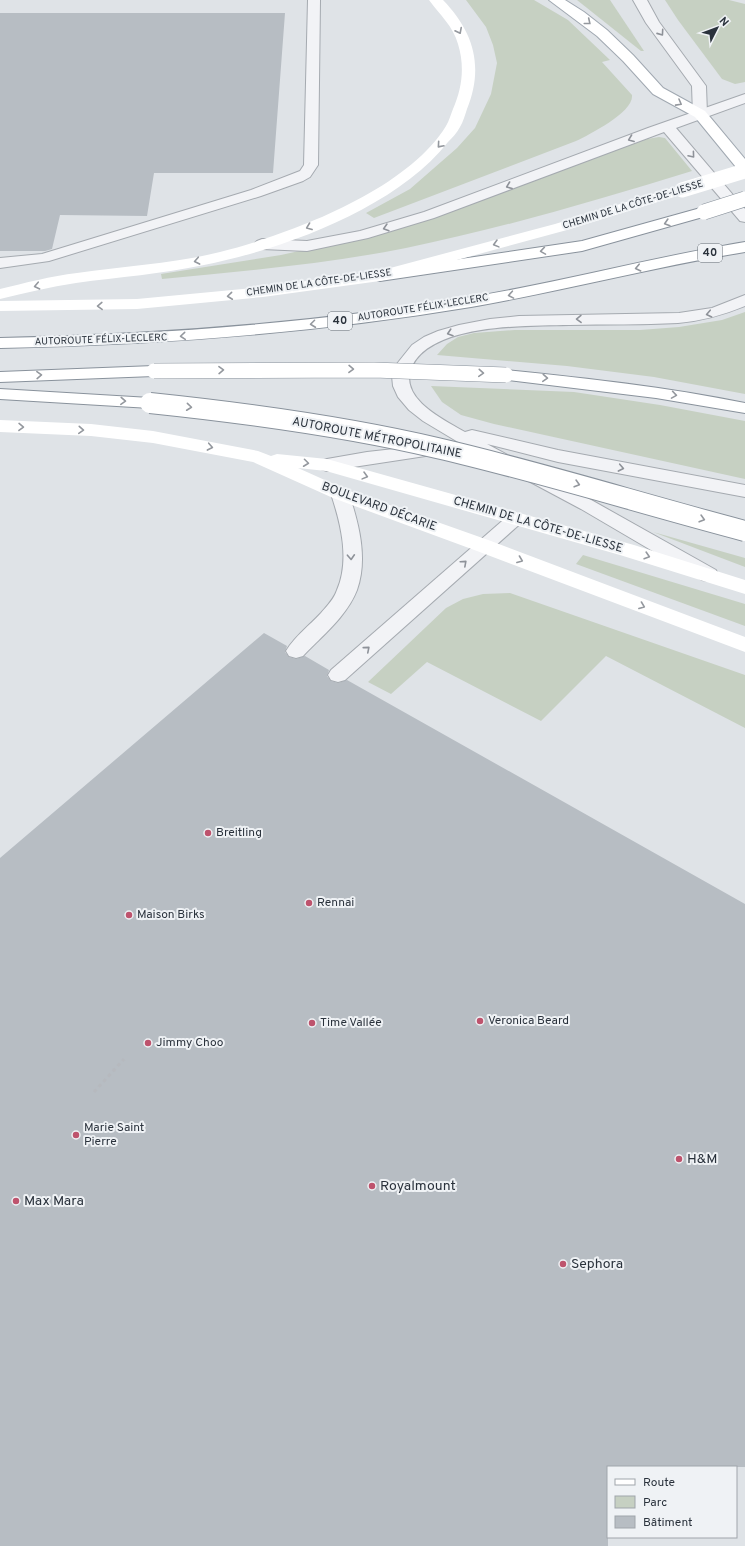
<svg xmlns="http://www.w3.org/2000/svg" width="745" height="1546" viewBox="0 0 745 1546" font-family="Overpass,sans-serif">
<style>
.green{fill:#c6d0c2}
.building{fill:#b7bdc3}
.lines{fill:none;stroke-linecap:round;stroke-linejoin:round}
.service-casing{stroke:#a5aab0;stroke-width:2}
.tertiary-casing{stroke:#a5aab0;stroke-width:2}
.primary-casing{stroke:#a0a8b1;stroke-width:2}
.motorway-casing{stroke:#89929c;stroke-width:2}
.path{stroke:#b6b9be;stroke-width:3;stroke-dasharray:3.5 3.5;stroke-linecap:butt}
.service{fill:#f2f3f6;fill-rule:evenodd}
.tertiary{fill:#f2f3f6;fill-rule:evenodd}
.secondary{fill:#fff;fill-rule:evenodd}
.primary{fill:#fff;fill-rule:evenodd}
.motorway{fill:#fff;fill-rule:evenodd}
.motorway-bridge-far1-casing{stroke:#89929c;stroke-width:16;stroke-linecap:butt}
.motorway-bridge-casing{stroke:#89929c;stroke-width:22;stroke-linecap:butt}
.secondary-bridge{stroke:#fff;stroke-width:15}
.motorway-bridge-far1{stroke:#fff;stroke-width:15}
.motorway-bridge{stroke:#fff;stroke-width:20}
.oneway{stroke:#94989e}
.oneway2{stroke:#8e9299}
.poi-dot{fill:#be536d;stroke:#eff2f5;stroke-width:1.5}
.labels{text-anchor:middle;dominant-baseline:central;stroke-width:4;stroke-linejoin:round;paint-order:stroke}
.far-street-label{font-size:10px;fill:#2a323c;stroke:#eff2f5}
.shield{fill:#eff2f5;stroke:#656c74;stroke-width:1}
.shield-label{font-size:11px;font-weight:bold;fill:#2a323c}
.street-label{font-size:12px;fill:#2a323c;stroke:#eff2f5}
.poi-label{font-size:12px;fill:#2a323c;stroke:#eff2f5;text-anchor:start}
.near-poi-label{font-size:14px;fill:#2a323c;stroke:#eff2f5;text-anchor:start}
</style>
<rect width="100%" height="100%" fill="#dfe3e7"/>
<g class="green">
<path d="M 466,0 L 534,0 L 568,20 L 610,60 L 602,62 L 632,95 C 634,112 590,134 576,141 L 374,218 L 366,213 L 410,189 L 457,148 L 475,128 L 491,94 L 497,63 L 493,45 L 486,27 Z"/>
<path d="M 577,0 L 610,0 L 644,51 L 641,51 Z"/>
<path d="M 665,0 L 729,0 L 745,4 L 745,82 L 735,84 L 722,79 L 678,20 Z"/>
<path d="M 659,137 L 665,138 L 692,171 C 598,200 503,228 406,248 C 326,264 244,271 162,279 L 161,274 L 281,255 L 349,240 L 505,191 L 647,139 Z"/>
<path d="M 745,312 L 745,394 L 654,377 L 567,366 L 437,355 L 447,344 L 458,337 L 474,333 L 515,330 L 640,330 L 679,327 L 722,320 Z"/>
<path d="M 431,386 L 574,392 L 660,405 L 745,421 L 745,479 L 494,424 L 461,415 L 442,402 Z"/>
<path d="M 653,532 L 745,558 L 745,567 Z"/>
<path d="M 583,555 L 745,604 L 745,626 L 576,564 Z"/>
<path d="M 510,593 L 745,675 L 745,728 L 606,656 L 541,721 L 427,662 L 391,694 L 368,682 L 446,608 L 463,599 L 483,594 Z"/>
</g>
<g class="building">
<path d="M 0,13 L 285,13 L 273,173 L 154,173 L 147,216 L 60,215 L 52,249 L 45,251 L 0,251 Z"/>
<path d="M 264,633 L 287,646 L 285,652 L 289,657 L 296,659 L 305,656 L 329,670 L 327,676 L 331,681 L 338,683 L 347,680 L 745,904 L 745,1467 L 608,1467 L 608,1546 L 0,1546 L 0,858 Z"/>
</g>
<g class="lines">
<defs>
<g id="service">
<path d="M 308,0 L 320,0 L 318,165 L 310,177 L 303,181 L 261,196 L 49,261 L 0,268 L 0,258 L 42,254 L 251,190 L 300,171 L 304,165 Z"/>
<path d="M 745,94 L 745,103 L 676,128 L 745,209 L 745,222 L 740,221 L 664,132 L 434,218 L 368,238 L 307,251 L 262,249 L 257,247 L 254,244 L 257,241 L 262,239 L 307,241 L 360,231 L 424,212 L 648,128 Z"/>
<path d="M 745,295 L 745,306 C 723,315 702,321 678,323 C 642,325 605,324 569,325 C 528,326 433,323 412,366 C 397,398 444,420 465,432 L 472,430 L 558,450 L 745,485 L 745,497 L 558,462 L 487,444 L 593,501 L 716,570 L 718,575 L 716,580 L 709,581 L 702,580 L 581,509 L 478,454 L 423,421 L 409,410 L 398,397 L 393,386 L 392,376 L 396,365 L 412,345 L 424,337 L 438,331 L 459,325 L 490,319 L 519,316 L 679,313 L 712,308 Z"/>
<path d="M 439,444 L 445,445 L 448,449 L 445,453 L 327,471 L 321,469 L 318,465 L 321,461 L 327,459 L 367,452 Z"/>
<path d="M 340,488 L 346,490 L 349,494 C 359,524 368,559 357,590 C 347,616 322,636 303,656 L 296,658 L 289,656 L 286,651 C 295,636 310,625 321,613 C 327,606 334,599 337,590 C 350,560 341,524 331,494 L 334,490 Z"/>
<path d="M 515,513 L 521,515 L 524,519 L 521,523 L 345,680 L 338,682 L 331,680 L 328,675 L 331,670 L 509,515 Z"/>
</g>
<path id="tertiary" d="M 633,0 L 647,0 L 659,22 L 706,86 L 707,114 L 705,117 L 700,118 L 695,117 L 693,114 L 692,86 L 646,23 Z"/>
<path id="primary" d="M 549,0 L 565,0 L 584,12 L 607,30 L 633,55 L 663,88 L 705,111 L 745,159 L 745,174 L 740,172 L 695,117 L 653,94 L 623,61 L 597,36 Z"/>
<g id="motorway">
<path d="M 704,207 L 710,209 L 712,212 L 710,215 L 582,251 L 380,281 L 374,279 L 372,276 L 374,273 L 380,271 L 582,241 Z"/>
<path d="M 745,242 L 745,252 C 653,267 563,291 471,307 C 315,333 158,345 0,348 L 0,338 C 158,335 315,323 471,297 C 563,282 653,257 745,242 Z"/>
<path d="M 154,366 L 160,367 L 163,371 L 160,375 L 154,376 L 0,382 L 0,372 Z"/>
<path d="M 506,370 C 586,378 666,387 745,403 L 745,413 L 656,398 L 500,379 L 497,375 L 500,371 Z"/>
<path d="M 0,389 L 150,398 L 156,399 L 159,403 L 156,407 L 150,408 L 0,399 Z"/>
</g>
</defs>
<use href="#service" class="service-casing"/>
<use href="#tertiary" class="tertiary-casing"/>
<use href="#primary" class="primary-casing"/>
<use href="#motorway" class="motorway-casing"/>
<path class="path" d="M 94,1092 L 124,1059"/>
<use href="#service" class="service"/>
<use href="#tertiary" class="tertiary"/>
<g class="secondary">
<path d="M 429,0 L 443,0 C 474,32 484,67 467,109 C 465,115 463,122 460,127 C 457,133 452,138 448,142 C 396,208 284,249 204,265 C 162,274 119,277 76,283 C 50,287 25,293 0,299 L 0,289 C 25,283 51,276 77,273 C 124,266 173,264 220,252 C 290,234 406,191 446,126 C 449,121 451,114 453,109 C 462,88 465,67 458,44 C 453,26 440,15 429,0 Z"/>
<path d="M 682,185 L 687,187 L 690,190 L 687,193 L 567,230 L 380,281 L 263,297 L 137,309 L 0,311 L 0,301 L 137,299 L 263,287 L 379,271 L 555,224 Z"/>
<path d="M 0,420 L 91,424 L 153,431 L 258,451 L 271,456 L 277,454 L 327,459 L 634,545 L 745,580 L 745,594 L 620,555 L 326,471 L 298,468 L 347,490 L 491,541 L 745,637 L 745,652 L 477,551 L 333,498 L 253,462 L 153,443 L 91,436 L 0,432 Z"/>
</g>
<use href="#primary" class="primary"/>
<use href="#motorway" class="motorway"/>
<defs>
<g id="motorway-bridge-far1">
<path d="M 704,212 L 745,199"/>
<path d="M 154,371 L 374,370 L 506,375"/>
</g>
<path id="motorway-bridge" d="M 150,403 C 246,413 343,426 437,448 C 541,472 642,504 745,531"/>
</defs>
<use href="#motorway-bridge-far1" class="motorway-bridge-far1-casing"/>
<use href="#motorway-bridge" class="motorway-bridge-casing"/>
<path class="secondary-bridge" d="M 682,190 L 745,171"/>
<use href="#motorway-bridge-far1" class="motorway-bridge-far1"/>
<use href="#motorway-bridge" class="motorway-bridge"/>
</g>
<defs><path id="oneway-chevron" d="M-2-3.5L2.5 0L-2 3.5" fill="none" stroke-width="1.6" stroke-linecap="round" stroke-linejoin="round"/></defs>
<g class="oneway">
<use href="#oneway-chevron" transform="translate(588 22) rotate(39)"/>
<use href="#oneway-chevron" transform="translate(459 31) rotate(63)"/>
<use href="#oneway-chevron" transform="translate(679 103) rotate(29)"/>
<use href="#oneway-chevron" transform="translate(440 145) rotate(131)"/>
<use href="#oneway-chevron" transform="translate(667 223) rotate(163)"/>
<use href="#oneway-chevron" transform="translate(309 227) rotate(159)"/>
<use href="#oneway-chevron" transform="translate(496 244) rotate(165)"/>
<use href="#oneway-chevron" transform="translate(543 251) rotate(171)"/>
<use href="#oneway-chevron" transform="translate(197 261) rotate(169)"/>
<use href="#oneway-chevron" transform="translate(638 268) rotate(167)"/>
<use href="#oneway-chevron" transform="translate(37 286) rotate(168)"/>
<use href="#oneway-chevron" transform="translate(511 295) rotate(170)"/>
<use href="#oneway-chevron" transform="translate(230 296) rotate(174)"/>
<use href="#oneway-chevron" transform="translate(100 306) rotate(178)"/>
<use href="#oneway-chevron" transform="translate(313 324) rotate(173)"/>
<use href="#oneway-chevron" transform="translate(183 336) rotate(175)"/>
<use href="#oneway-chevron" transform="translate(351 369) rotate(1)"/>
<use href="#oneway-chevron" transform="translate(221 370) rotate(-1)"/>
<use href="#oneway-chevron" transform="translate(481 373) rotate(4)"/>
<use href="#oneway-chevron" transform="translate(39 375) rotate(-2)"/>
<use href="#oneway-chevron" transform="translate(545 378) rotate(4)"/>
<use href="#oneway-chevron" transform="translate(674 395) rotate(9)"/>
<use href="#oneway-chevron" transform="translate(123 401) rotate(3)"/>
<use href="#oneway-chevron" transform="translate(189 407) rotate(6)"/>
<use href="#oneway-chevron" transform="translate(21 427) rotate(1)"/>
<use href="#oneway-chevron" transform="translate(81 430) rotate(4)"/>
<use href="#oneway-chevron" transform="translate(210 447) rotate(11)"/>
<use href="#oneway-chevron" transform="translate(306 463) rotate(7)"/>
<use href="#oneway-chevron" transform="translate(365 476) rotate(15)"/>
<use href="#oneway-chevron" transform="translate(577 484) rotate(16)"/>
<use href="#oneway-chevron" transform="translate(702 519) rotate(16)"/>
<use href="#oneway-chevron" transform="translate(647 556) rotate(17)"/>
<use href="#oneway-chevron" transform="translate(520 560) rotate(21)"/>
<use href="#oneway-chevron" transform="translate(642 606) rotate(21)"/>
</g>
<g class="oneway2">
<use href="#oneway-chevron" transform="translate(661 33) rotate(55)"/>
<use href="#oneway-chevron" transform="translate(631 139) rotate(159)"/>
<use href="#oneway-chevron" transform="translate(692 155) rotate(50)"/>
<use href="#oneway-chevron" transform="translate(509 186) rotate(159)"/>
<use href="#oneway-chevron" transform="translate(386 228) rotate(164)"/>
<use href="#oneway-chevron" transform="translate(709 314) rotate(168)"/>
<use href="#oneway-chevron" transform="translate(579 319) rotate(179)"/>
<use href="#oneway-chevron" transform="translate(450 333) rotate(162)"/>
<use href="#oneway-chevron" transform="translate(621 468) rotate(11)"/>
<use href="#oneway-chevron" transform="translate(351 557) rotate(87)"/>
<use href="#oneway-chevron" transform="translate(464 563) rotate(-42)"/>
<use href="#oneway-chevron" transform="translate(367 649) rotate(-41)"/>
</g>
<g class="poi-dot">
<circle cx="208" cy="833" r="4"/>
<circle cx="309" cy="903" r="4"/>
<circle cx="129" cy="915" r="4"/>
<circle cx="480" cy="1021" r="4"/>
<circle cx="312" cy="1023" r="4"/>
<circle cx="148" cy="1043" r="4"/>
<circle cx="76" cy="1135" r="4"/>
<circle cx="679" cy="1159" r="4"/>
<circle cx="372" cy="1186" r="4"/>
<circle cx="16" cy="1201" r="4"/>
<circle cx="563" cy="1264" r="4"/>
</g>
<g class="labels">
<g class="far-street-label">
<text transform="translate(633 205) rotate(-17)">CHEMIN DE LA CÔTE-DE-LIESSE</text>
<text transform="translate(319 283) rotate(-8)">CHEMIN DE LA CÔTE-DE-LIESSE</text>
<text transform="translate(423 308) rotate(-9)">AUTOROUTE FÉLIX-LECLERC</text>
<text transform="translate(101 340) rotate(-2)">AUTOROUTE FÉLIX-LECLERC</text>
</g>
<g class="shield">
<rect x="698" y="244" width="24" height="18" rx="3"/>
<rect x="328" y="312" width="24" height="18" rx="3"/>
</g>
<g class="shield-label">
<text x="710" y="253">40</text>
<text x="340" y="321">40</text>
</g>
<g class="street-label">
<text transform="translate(377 438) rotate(11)">AUTOROUTE MÉTROPOLITAINE</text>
<text transform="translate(379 507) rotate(20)">BOULEVARD DÉCARIE</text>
<text transform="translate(538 525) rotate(16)">CHEMIN DE LA CÔTE-DE-LIESSE</text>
</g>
<g class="poi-label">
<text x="216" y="833">Breitling</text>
<text x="317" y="903">Rennai</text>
<text x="137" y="915">Maison Birks</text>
<text x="488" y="1021">Veronica Beard</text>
<text x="320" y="1023">Time Vallée</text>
<text x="156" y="1043">Jimmy Choo</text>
<text x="84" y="1128">Marie Saint<tspan x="84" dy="14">Pierre</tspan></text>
</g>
<g class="near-poi-label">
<text x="687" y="1159">H&amp;M</text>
<text x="380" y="1186">Royalmount</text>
<text x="24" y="1201">Max Mara</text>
<text x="571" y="1264">Sephora</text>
</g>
</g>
<rect x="607" y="1466" width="130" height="72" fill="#eff2f5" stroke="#a0a5ab"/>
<rect x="615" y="1479" width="20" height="6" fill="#ffffff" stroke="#a0a5ab"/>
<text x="643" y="1486" font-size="12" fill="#2a323c">Route</text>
<rect x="615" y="1496" width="20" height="12" fill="#c6d0c2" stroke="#a0a5ab"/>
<text x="643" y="1506" font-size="12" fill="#2a323c">Parc</text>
<rect x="615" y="1516" width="20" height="12" fill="#b7bdc3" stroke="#a0a5ab"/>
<text x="643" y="1526" font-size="12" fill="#2a323c">Bâtiment</text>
<g transform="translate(717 28) rotate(48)" stroke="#eff2f5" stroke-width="3" paint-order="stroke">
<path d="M0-3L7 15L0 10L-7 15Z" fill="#2a323c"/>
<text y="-6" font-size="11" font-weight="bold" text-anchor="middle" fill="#2a323c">N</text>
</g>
</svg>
